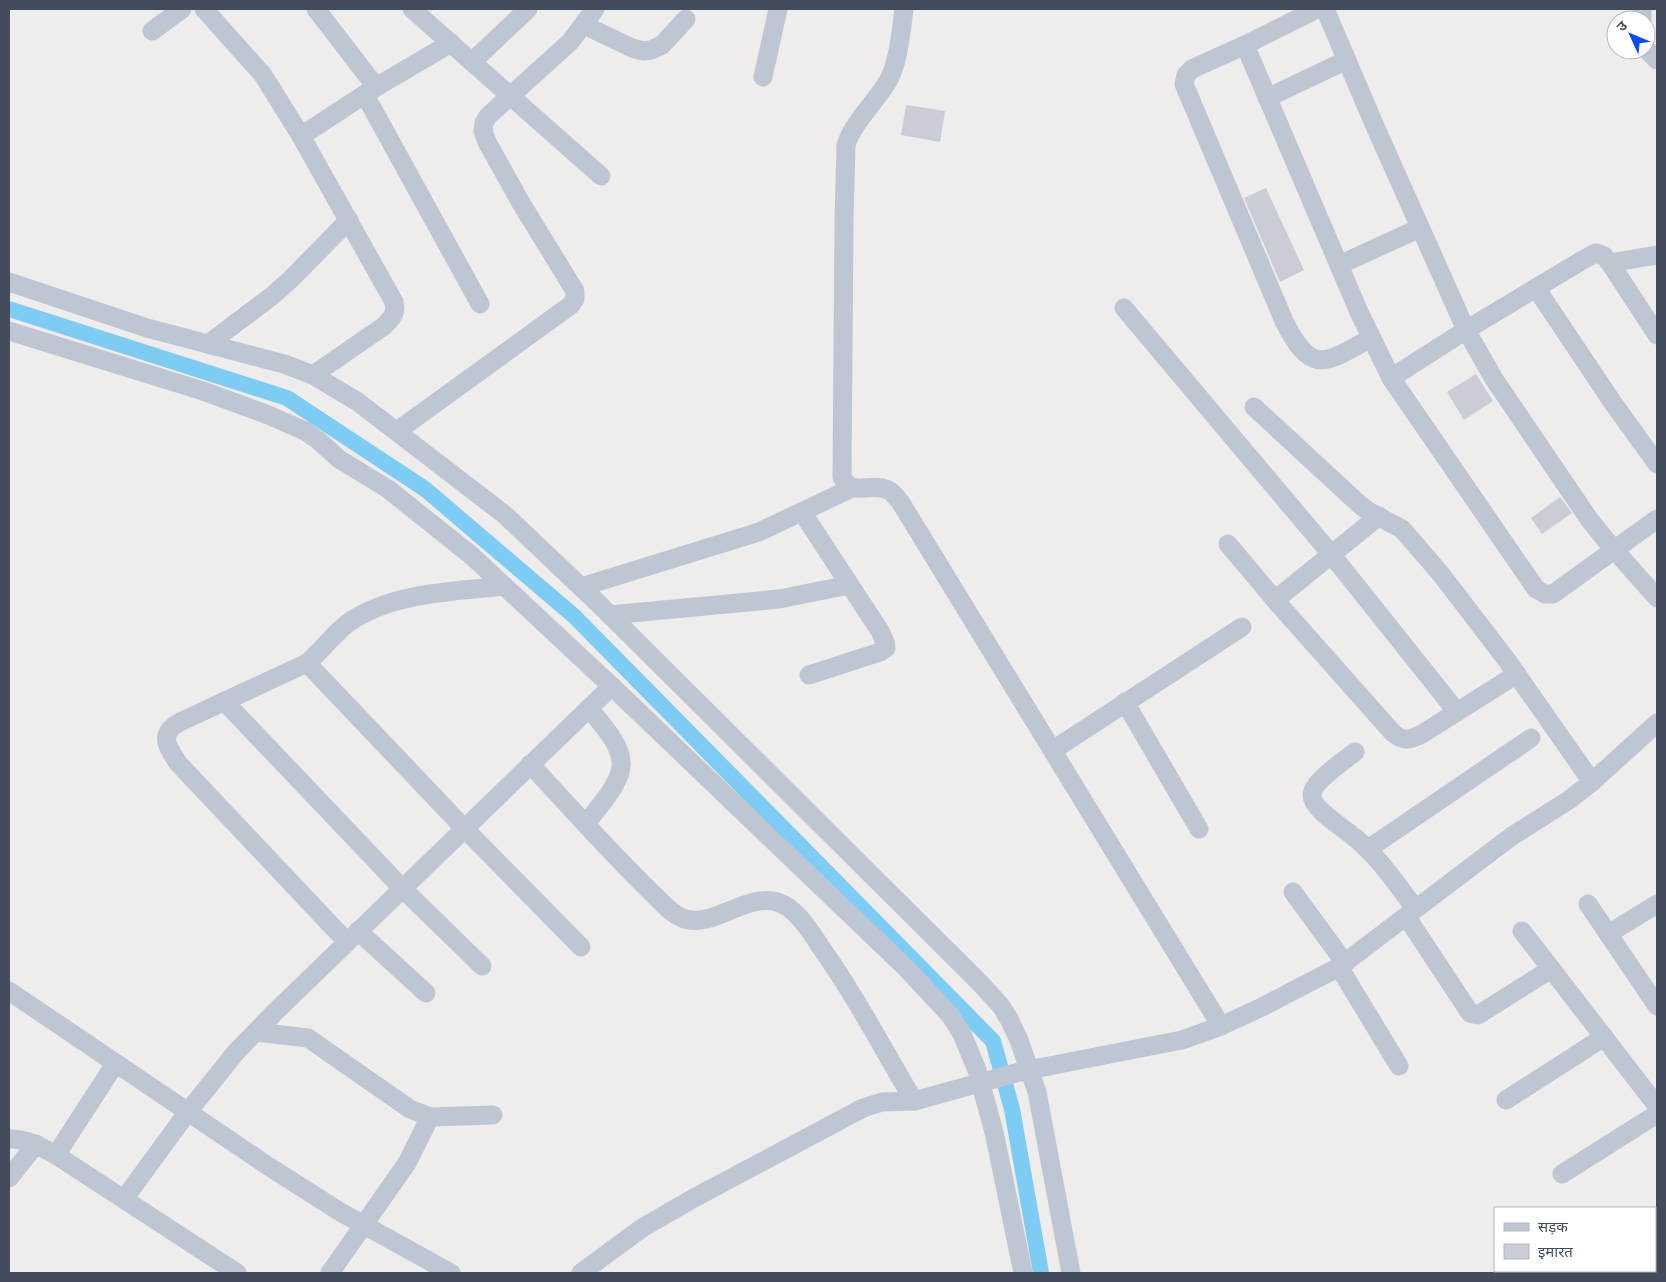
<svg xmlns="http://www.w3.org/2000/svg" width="1666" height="1282" viewBox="0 0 1666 1282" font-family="Quicksand,'Noto Sans Devanagari',sans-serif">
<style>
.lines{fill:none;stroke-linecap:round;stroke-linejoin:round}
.canal{stroke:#7ecbf3;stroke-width:16}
.building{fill:#cacdd5}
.street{stroke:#bec6d3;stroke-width:19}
</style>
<rect width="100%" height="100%" fill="#efecec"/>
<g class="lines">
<path class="canal" d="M 9,309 L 287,398 L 425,489 L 574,616 L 993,1041 L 1012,1109 L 1041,1273"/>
</g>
<g class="building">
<path d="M 906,105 L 945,111 L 940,142 L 901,135 Z"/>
<path d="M 1266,188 L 1304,270 L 1280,282 L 1244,198 Z"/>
<path d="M 1476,374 L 1493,401 L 1464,420 L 1447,392 Z"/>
<path d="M 1560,497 L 1572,513 L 1542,534 L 1531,518 Z"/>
</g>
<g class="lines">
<g class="street">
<path d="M 204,9 L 263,75 L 301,136 L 394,302 C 397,313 392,318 384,326 L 313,375"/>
<path d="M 316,9 L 376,87"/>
<path d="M 412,9 L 601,176"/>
<path d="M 904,9 C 901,30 899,62 888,81 C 875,103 854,121 846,145 L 844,221 L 842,477 C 853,499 873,480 890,491 C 894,493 897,499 901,503 L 1221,1026"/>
<path d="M 1317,9 L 1245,45 L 1192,69 L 1186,75 L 1184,84 L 1284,321 C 1312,377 1325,363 1371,338"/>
<path d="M 1325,9 L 1374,124 L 1466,330 L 1494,379 L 1589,519 L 1605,539 L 1657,598"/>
<path d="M 1642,20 L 1642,9"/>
<path d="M 584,25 L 632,48 L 643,51 L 651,50 L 662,45 L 686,19"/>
<path d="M 152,31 L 182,9"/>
<path d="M 1245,45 L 1359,312 L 1391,378 L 1536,589 L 1545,594 L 1553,594 L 1657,519"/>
<path d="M 1646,49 L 1657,60"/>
<path d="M 472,62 L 528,9"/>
<path d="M 763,77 L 778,9"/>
<path d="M 365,95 L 480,304"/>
<path d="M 1267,98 L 1347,60"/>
<path d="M 301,136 L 376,87 L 451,43"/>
<path d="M 1610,263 L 1657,255"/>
<path d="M 1339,265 L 1420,228"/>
<path d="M 9,282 L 147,328 L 284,364 L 313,375 L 358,402 L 505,515 L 602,607 L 980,983 L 1001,1006 L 1009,1019 L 1019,1040 L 1037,1092 L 1071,1273"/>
<path d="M 1536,288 L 1613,403 L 1657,464"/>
<path d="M 1124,308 L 1331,554 L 1457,712"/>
<path d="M 9,331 L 203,391 L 266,414 L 305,431 L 318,440 L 339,459 L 388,489 L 472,556 L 621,695 L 906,968 L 950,1015 L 962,1034 L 977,1070 L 994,1132 L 1023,1273"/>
<path d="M 208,344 L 272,296 L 291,279 L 349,220"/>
<path d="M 1391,378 L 1466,330 L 1586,258 L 1596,253 L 1604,256 L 1610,263 L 1657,335"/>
<path d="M 1254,407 L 1359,504 L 1368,511 L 1402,529 L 1440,573 L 1506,659 L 1592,782"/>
<path d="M 397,431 L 571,305 L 575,299 L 575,291 L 570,283 L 521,203 L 487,142 L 483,131 L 484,123 L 488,116 L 570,42 L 595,9"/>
<path d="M 802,512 L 880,631 L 885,642 L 886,648 L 880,652 L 809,675"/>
<path d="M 1228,544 L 1275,600 L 1393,733 C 1404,742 1410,740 1422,734 L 1517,674"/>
<path d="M 581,587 L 759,532 L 852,488"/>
<path d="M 1275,600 L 1379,516"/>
<path d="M 610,615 L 779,599 L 849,585"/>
<path d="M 307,663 L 464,828 L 581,947"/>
<path d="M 224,701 L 402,888 L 482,966"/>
<path d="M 1125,702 L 1199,829"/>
<path d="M 1053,750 L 1242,627"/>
<path d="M 1355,752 C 1345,760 1312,782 1312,795 C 1312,808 1339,825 1349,833 C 1376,853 1395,882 1415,908"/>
<path d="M 530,764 C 570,807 608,850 650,891 C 660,900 671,915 685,919 C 718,929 755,883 789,908 C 802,918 811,932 820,946 C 855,995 883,1049 914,1101"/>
<path d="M 586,824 C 597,808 624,781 621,761 C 619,741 600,723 589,708"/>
<path d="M 1368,849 L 1531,738"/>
<path d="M 1293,892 L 1345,963"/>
<path d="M 1588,904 L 1657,1006"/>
<path d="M 1406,916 L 1470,1013 L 1478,1015 L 1551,969"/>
<path d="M 358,931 L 426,993"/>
<path d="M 1522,931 L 1657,1106"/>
<path d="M 1608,934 L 1657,904"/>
<path d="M 347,942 L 178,763 C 167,746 158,734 180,722 L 307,663 C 322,651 333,634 348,623 C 392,592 453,592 504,586"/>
<path d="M 1339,967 L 1399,1066"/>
<path d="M 9,991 L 268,1166 L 342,1213 L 451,1273"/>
<path d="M 256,1032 L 308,1038 L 410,1109 L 430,1117 L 493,1115"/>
<path d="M 1506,1100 L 1604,1037"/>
<path d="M 9,1139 C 26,1138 41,1147 56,1155 L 237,1273"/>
<path d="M 56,1155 L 115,1064"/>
<path d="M 1562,1174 L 1657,1114"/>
<path d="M 9,1178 L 36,1144"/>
<path d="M 124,1199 L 187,1113 L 236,1052 L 275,1012 L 612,686"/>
<path d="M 1655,1220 L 1657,1219"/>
<path d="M 330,1273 L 407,1163 L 430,1117"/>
<path d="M 581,1273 L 642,1228 L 694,1198 L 863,1108 L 882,1102 L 914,1101 L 1023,1071 L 1182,1040 L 1221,1026 L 1262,1007 L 1339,967 L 1512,836 L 1569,800 L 1592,782 L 1657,723"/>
<path d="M 1569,1273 L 1572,1271"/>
</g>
</g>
<rect width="1666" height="1282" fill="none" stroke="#434c5b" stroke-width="20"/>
<rect x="1494" y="1207" width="162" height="65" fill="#ffffff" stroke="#b4b7bd"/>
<rect x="1504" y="1223" width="25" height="8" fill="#bec6d3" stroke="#b4b7bd"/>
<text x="1538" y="1232" font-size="15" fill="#434c5b">सड़क</text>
<rect x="1504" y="1244" width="25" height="15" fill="#cacdd5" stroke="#b4b7bd"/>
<text x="1538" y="1257" font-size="15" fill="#434c5b">इमारत</text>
<g transform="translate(1631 35) rotate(314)"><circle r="24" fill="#ffffff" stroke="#b4b7bd"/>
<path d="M0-4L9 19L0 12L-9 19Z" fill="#094eec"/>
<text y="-8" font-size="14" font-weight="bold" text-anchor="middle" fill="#434c5b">उ</text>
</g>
</svg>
